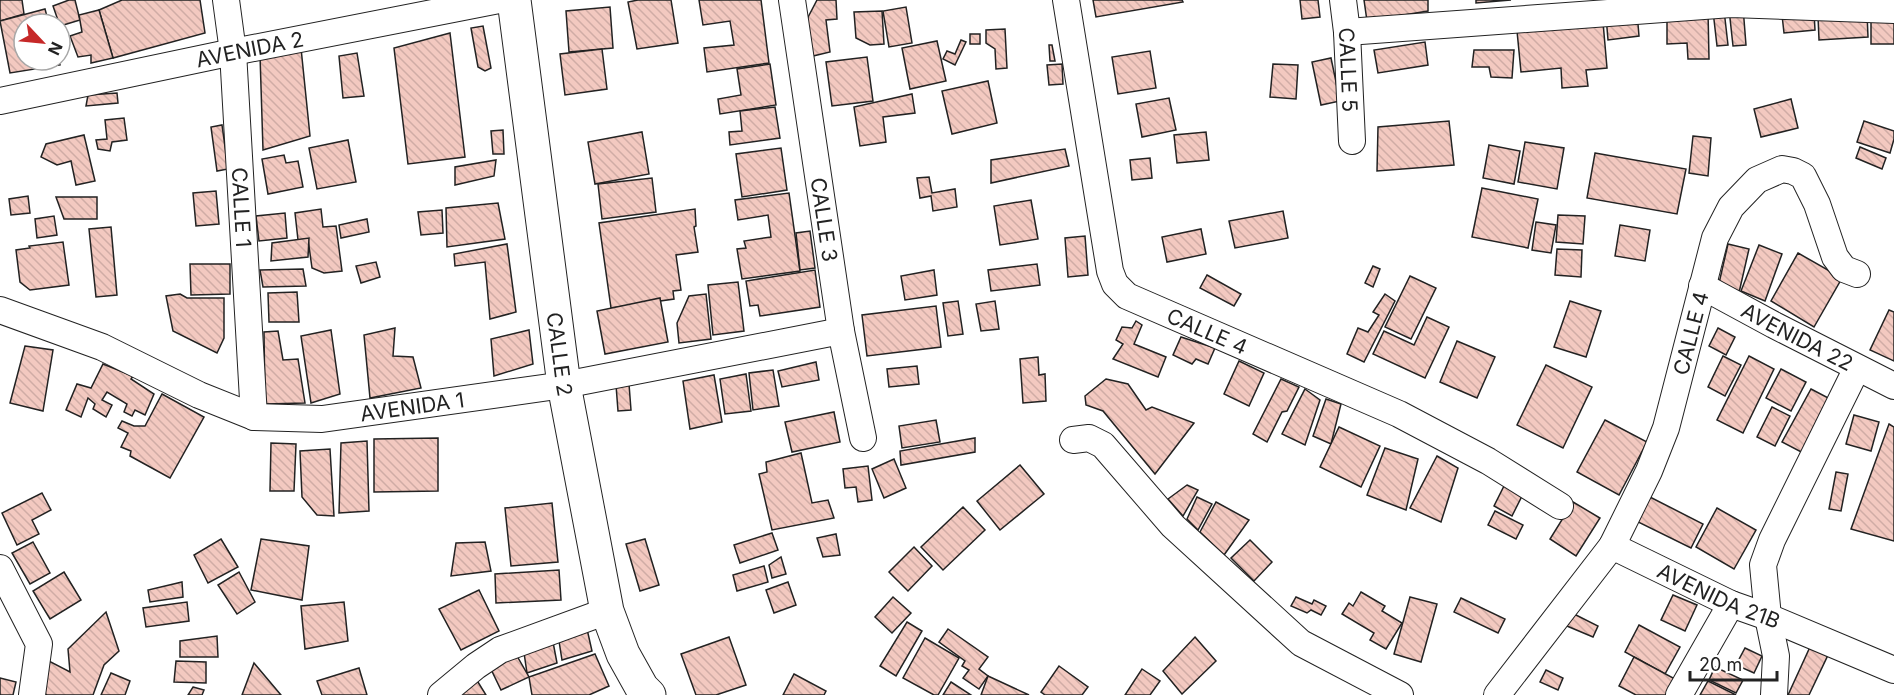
<svg xmlns="http://www.w3.org/2000/svg" width="1894" height="695" viewBox="0 0 1894 695" font-family="Inter,sans-serif">
<style>
.building{fill:url(#building-back-hatch);stroke:#222;stroke-width:1.5}
.lines{fill:none;stroke-linecap:round;stroke-linejoin:round}
.minor-casing{stroke:#222;stroke-width:28}
.secondary-casing{stroke:#222;stroke-width:35}
.minor{stroke:#fff;stroke-width:26}
.secondary{stroke:#fff;stroke-width:33}
.labels{text-anchor:middle;dominant-baseline:central;stroke-width:4.5;stroke-linejoin:round;paint-order:stroke}
.street-label{font-size:21px;fill:#222;stroke:#fff}
</style>
<defs>
<pattern id="building-back-hatch" width="6" height="6" patternUnits="userSpaceOnUse" patternTransform="scale(1.5)"><rect width="6" height="6" fill="#f3c9c0"/><path d="M-1 5l2 2M0 0l6 6M5-1l2 2" fill="none" stroke="#d0aca5"/></pattern>
</defs>
<rect width="100%" height="100%" fill="#fff"/>
<g class="building">
<path d="M 0,0 L 22,0 L 24,14 L 0,21 Z"/>
<path d="M 69,0 L 75,0 L 80,20 L 60,26 L 53,6 Z"/>
<path d="M 122,0 L 200,0 L 205,33 L 113,58 L 99,10 Z"/>
<path d="M 638,0 L 671,0 L 678,43 L 637,49 L 628,2 Z"/>
<path d="M 699,0 L 761,0 L 769,63 L 707,72 L 704,48 L 734,45 L 730,21 L 703,25 Z"/>
<path d="M 817,0 L 836,0 L 837,19 L 826,20 L 830,52 L 813,56 L 805,23 Z"/>
<path d="M 1093,0 L 1182,0 L 1183,2 L 1096,17 Z"/>
<path d="M 1300,0 L 1318,0 L 1320,17 L 1302,19 Z"/>
<path d="M 1364,0 L 1428,0 L 1428,11 L 1367,21 Z"/>
<path d="M 1476,0 L 1511,0 L 1476,3 Z"/>
<path d="M 610,7 L 613,48 L 569,52 L 566,11 Z"/>
<path d="M 906,7 L 912,43 L 889,47 L 883,11 Z"/>
<path d="M 1743,7 L 1746,45 L 1733,46 L 1729,9 Z"/>
<path d="M 45,9 L 49,24 L 24,24 L 24,60 L 59,60 L 60,65 L 10,73 L 0,21 Z"/>
<path d="M 99,10 L 113,58 L 91,63 L 91,55 L 78,57 L 70,36 L 82,32 L 79,15 Z"/>
<path d="M 1724,10 L 1728,45 L 1717,46 L 1713,11 Z"/>
<path d="M 882,11 L 884,44 L 870,45 L 856,38 L 854,12 Z"/>
<path d="M 1667,11 L 1708,11 L 1709,59 L 1688,59 L 1687,43 L 1667,44 Z"/>
<path d="M 1637,12 L 1639,36 L 1608,40 L 1606,16 Z"/>
<path d="M 1814,12 L 1815,30 L 1784,33 L 1782,15 Z"/>
<rect x="1871" y="12" width="23" height="32"/>
<path d="M 1867,13 L 1868,37 L 1819,40 L 1818,16 Z"/>
<path d="M 1603,22 L 1607,68 L 1586,70 L 1588,86 L 1562,88 L 1561,68 L 1521,72 L 1517,31 Z"/>
<path d="M 483,26 L 491,68 L 485,71 L 478,67 L 471,28 Z"/>
<path d="M 1005,29 L 1007,68 L 996,69 L 995,49 L 986,43 L 986,30 Z"/>
<path d="M 450,33 L 465,157 L 408,164 L 394,48 Z"/>
<rect x="970" y="34" width="10" height="10"/>
<path d="M 961,40 L 966,42 L 955,65 L 943,59 L 947,51 L 955,54 Z"/>
<path d="M 937,41 L 946,81 L 910,89 L 902,48 Z"/>
<path d="M 1425,42 L 1428,65 L 1378,73 L 1374,50 Z"/>
<path d="M 1049,45 L 1052,45 L 1055,61 L 1050,61 Z"/>
<path d="M 301,48 L 310,136 L 263,150 L 260,55 Z"/>
<path d="M 602,49 L 607,89 L 565,95 L 560,54 Z"/>
<path d="M 1474,50 L 1514,50 L 1512,78 L 1491,77 L 1489,67 L 1472,67 Z"/>
<path d="M 1150,51 L 1156,88 L 1118,94 L 1112,57 Z"/>
<path d="M 357,53 L 364,96 L 343,98 L 339,56 Z"/>
<path d="M 867,57 L 873,101 L 832,106 L 826,62 Z"/>
<path d="M 1331,58 L 1340,101 L 1321,105 L 1312,62 Z"/>
<path d="M 770,64 L 776,105 L 720,114 L 718,99 L 741,95 L 737,69 Z"/>
<path d="M 1062,64 L 1063,84 L 1049,85 L 1047,65 Z"/>
<path d="M 1273,64 L 1298,65 L 1296,99 L 1270,97 Z"/>
<path d="M 988,81 L 997,123 L 952,134 L 942,91 Z"/>
<path d="M 117,93 L 118,103 L 86,106 L 88,95 Z"/>
<path d="M 912,94 L 915,113 L 883,117 L 886,142 L 860,146 L 854,107 Z"/>
<path d="M 1169,98 L 1176,130 L 1142,137 L 1136,104 Z"/>
<path d="M 1791,99 L 1798,128 L 1761,137 L 1754,109 Z"/>
<path d="M 775,107 L 780,138 L 730,145 L 729,132 L 742,131 L 740,111 Z"/>
<path d="M 124,118 L 127,140 L 112,142 L 110,151 L 98,149 L 96,140 L 107,139 L 105,120 Z"/>
<path d="M 1449,121 L 1454,165 L 1377,171 L 1378,127 Z"/>
<path d="M 1864,121 L 1894,131 L 1894,139 L 1890,153 L 1857,142 Z"/>
<path d="M 222,125 L 228,169 L 217,171 L 211,127 Z"/>
<path d="M 503,130 L 504,154 L 493,154 L 491,131 Z"/>
<path d="M 642,132 L 649,174 L 595,184 L 588,142 Z"/>
<path d="M 1206,132 L 1209,160 L 1177,163 L 1174,135 Z"/>
<path d="M 84,135 L 95,181 L 76,185 L 71,161 L 57,165 L 41,157 L 46,144 Z"/>
<path d="M 1693,136 L 1711,138 L 1708,176 L 1689,173 Z"/>
<path d="M 348,140 L 356,182 L 317,189 L 309,148 Z"/>
<path d="M 1525,142 L 1564,148 L 1557,189 L 1518,182 Z"/>
<path d="M 1489,145 L 1520,151 L 1514,184 L 1483,178 Z"/>
<path d="M 1860,147 L 1886,158 L 1882,169 L 1856,158 Z"/>
<path d="M 781,148 L 787,190 L 742,197 L 736,154 Z"/>
<path d="M 1065,149 L 1069,166 L 991,183 L 991,160 Z"/>
<path d="M 1595,153 L 1686,169 L 1677,214 L 1587,198 Z"/>
<path d="M 284,155 L 286,163 L 298,161 L 303,187 L 268,194 L 262,159 Z"/>
<path d="M 1150,158 L 1152,178 L 1132,180 L 1130,160 Z"/>
<path d="M 496,160 L 494,176 L 455,185 L 455,167 Z"/>
<path d="M 929,177 L 932,193 L 955,189 L 957,207 L 933,211 L 931,196 L 920,198 L 917,178 Z"/>
<path d="M 652,178 L 656,212 L 602,219 L 598,184 Z"/>
<path d="M 1482,188 L 1538,199 L 1528,248 L 1472,237 Z"/>
<path d="M 216,191 L 219,224 L 196,226 L 193,193 Z"/>
<path d="M 789,193 L 800,271 L 742,279 L 737,249 L 746,248 L 744,241 L 771,237 L 768,215 L 738,220 L 735,200 Z"/>
<path d="M 28,196 L 30,213 L 11,215 L 9,199 Z"/>
<path d="M 56,197 L 97,197 L 97,219 L 64,219 Z"/>
<path d="M 1031,200 L 1038,239 L 1000,245 L 994,206 Z"/>
<path d="M 498,203 L 505,239 L 447,247 L 446,208 Z"/>
<path d="M 321,209 L 323,227 L 336,226 L 342,271 L 324,273 L 312,268 L 308,239 L 298,240 L 295,213 Z"/>
<path d="M 695,209 L 696,226 L 694,227 L 698,252 L 676,255 L 681,290 L 673,291 L 674,299 L 611,308 L 599,223 Z"/>
<path d="M 442,210 L 443,233 L 421,235 L 418,212 Z"/>
<path d="M 1283,211 L 1288,238 L 1235,248 L 1229,221 Z"/>
<path d="M 285,213 L 287,238 L 259,241 L 256,216 Z"/>
<path d="M 1558,215 L 1585,216 L 1583,244 L 1556,242 Z"/>
<path d="M 54,216 L 57,235 L 37,238 L 35,219 Z"/>
<path d="M 367,219 L 369,232 L 341,238 L 339,225 Z"/>
<path d="M 1536,222 L 1556,225 L 1551,253 L 1532,250 Z"/>
<path d="M 1620,225 L 1650,230 L 1645,261 L 1615,256 Z"/>
<path d="M 111,227 L 117,295 L 96,297 L 89,229 Z"/>
<path d="M 1201,229 L 1206,254 L 1167,262 L 1162,237 Z"/>
<path d="M 810,231 L 815,268 L 800,270 L 796,233 Z"/>
<path d="M 1085,236 L 1088,275 L 1068,277 L 1065,238 Z"/>
<path d="M 309,238 L 308,257 L 271,261 L 272,243 Z"/>
<path d="M 63,242 L 69,285 L 30,290 L 20,282 L 16,250 L 30,248 L 29,246 Z"/>
<path d="M 507,244 L 516,312 L 490,319 L 485,262 L 455,266 L 454,254 Z"/>
<path d="M 1728,244 L 1749,249 L 1738,297 L 1717,292 Z"/>
<path d="M 1759,245 L 1782,254 L 1765,301 L 1741,291 Z"/>
<path d="M 1557,249 L 1582,250 L 1581,277 L 1555,275 Z"/>
<path d="M 1798,253 L 1842,278 L 1814,327 L 1771,301 Z"/>
<path d="M 376,262 L 380,277 L 361,283 L 356,266 Z"/>
<path d="M 190,264 L 230,264 L 230,294 L 191,295 Z"/>
<path d="M 1037,264 L 1040,285 L 991,291 L 988,270 Z"/>
<path d="M 1373,266 L 1380,269 L 1373,287 L 1365,283 Z"/>
<path d="M 303,269 L 306,286 L 263,287 L 260,270 Z"/>
<path d="M 815,270 L 820,307 L 760,316 L 758,305 L 750,306 L 746,281 Z"/>
<path d="M 934,270 L 937,295 L 905,300 L 901,276 Z"/>
<path d="M 1207,275 L 1241,294 L 1234,306 L 1200,288 Z"/>
<path d="M 1410,276 L 1436,288 L 1411,339 L 1385,327 Z"/>
<path d="M 738,282 L 744,331 L 713,335 L 708,285 Z"/>
<path d="M 297,292 L 299,322 L 269,322 L 268,293 Z"/>
<path d="M 180,294 L 187,298 L 224,298 L 224,338 L 217,353 L 173,331 L 166,296 Z"/>
<path d="M 706,294 L 711,339 L 679,343 L 677,323 L 689,296 Z"/>
<path d="M 1385,294 L 1395,301 L 1364,362 L 1347,354 L 1358,328 L 1368,332 L 1379,315 L 1373,312 Z"/>
<path d="M 660,298 L 668,342 L 605,354 L 597,311 Z"/>
<path d="M 958,301 L 963,334 L 948,336 L 943,303 Z"/>
<path d="M 995,301 L 999,329 L 981,331 L 976,304 Z"/>
<path d="M 1570,301 L 1601,311 L 1586,357 L 1554,347 Z"/>
<path d="M 936,306 L 941,347 L 867,356 L 862,315 Z"/>
<path d="M 1889,310 L 1894,312 L 1894,361 L 1870,350 Z"/>
<path d="M 1427,317 L 1449,327 L 1425,378 L 1373,354 L 1384,331 L 1414,345 Z"/>
<path d="M 1136,321 L 1142,325 L 1134,344 L 1166,357 L 1158,377 L 1113,359 L 1123,344 L 1116,340 L 1122,327 L 1132,328 Z"/>
<path d="M 395,328 L 393,356 L 413,357 L 421,388 L 370,398 L 364,335 Z"/>
<path d="M 1718,328 L 1735,337 L 1726,355 L 1709,346 Z"/>
<path d="M 331,330 L 340,394 L 311,403 L 301,336 Z"/>
<path d="M 529,330 L 533,364 L 494,376 L 491,339 Z"/>
<path d="M 278,331 L 283,360 L 298,359 L 305,403 L 265,404 L 264,332 Z"/>
<path d="M 1181,337 L 1215,348 L 1208,364 L 1196,359 L 1192,364 L 1173,355 Z"/>
<path d="M 1457,341 L 1495,357 L 1477,398 L 1440,382 Z"/>
<path d="M 25,346 L 53,350 L 43,411 L 10,403 Z"/>
<path d="M 1723,356 L 1741,365 L 1725,396 L 1708,387 Z"/>
<path d="M 1749,356 L 1774,369 L 1743,433 L 1717,420 Z"/>
<path d="M 1038,357 L 1039,375 L 1045,374 L 1046,401 L 1023,403 L 1020,359 Z"/>
<path d="M 1239,361 L 1264,373 L 1249,406 L 1224,394 Z"/>
<path d="M 816,362 L 819,380 L 782,387 L 778,371 Z"/>
<path d="M 103,364 L 133,376 L 131,379 L 154,394 L 145,415 L 135,410 L 132,416 L 124,412 L 127,404 L 107,392 L 102,400 L 112,405 L 106,417 L 93,409 L 95,404 L 88,398 L 81,417 L 66,410 L 77,384 L 91,388 Z"/>
<path d="M 1546,365 L 1592,387 L 1563,448 L 1517,425 Z"/>
<path d="M 917,366 L 919,384 L 889,387 L 887,369 Z"/>
<path d="M 1781,369 L 1806,382 L 1791,411 L 1766,398 Z"/>
<path d="M 773,370 L 779,406 L 753,410 L 749,373 Z"/>
<path d="M 746,374 L 751,411 L 725,414 L 720,379 Z"/>
<path d="M 714,375 L 722,422 L 690,429 L 683,381 Z"/>
<path d="M 1106,379 L 1128,384 L 1146,410 L 1152,407 L 1194,423 L 1155,474 L 1103,411 L 1086,405 L 1085,396 Z"/>
<path d="M 1281,379 L 1299,387 L 1287,411 L 1282,412 L 1267,442 L 1253,434 Z"/>
<path d="M 629,384 L 631,410 L 618,411 L 616,385 Z"/>
<path d="M 1305,389 L 1320,400 L 1305,445 L 1282,434 Z"/>
<path d="M 1811,389 L 1836,402 L 1807,455 L 1782,442 Z"/>
<path d="M 162,394 L 204,417 L 170,478 L 130,456 L 131,451 L 121,447 L 128,433 L 118,428 L 122,421 L 134,426 L 145,426 Z"/>
<path d="M 1326,399 L 1341,404 L 1331,444 L 1313,436 Z"/>
<path d="M 1772,407 L 1790,416 L 1775,446 L 1757,437 Z"/>
<path d="M 834,412 L 840,442 L 792,452 L 785,422 Z"/>
<path d="M 1854,415 L 1879,422 L 1871,451 L 1846,444 Z"/>
<path d="M 936,420 L 940,442 L 902,448 L 899,426 Z"/>
<path d="M 1605,420 L 1647,442 L 1619,495 L 1577,472 Z"/>
<path d="M 1889,424 L 1894,427 L 1894,541 L 1851,529 Z"/>
<path d="M 1339,427 L 1380,446 L 1361,487 L 1320,467 Z"/>
<path d="M 438,438 L 438,491 L 374,492 L 374,439 Z"/>
<path d="M 975,438 L 975,452 L 901,465 L 900,451 Z"/>
<path d="M 367,441 L 369,511 L 339,513 L 341,443 Z"/>
<path d="M 271,443 L 296,444 L 294,491 L 270,491 Z"/>
<path d="M 1385,448 L 1418,459 L 1406,510 L 1367,495 Z"/>
<path d="M 330,449 L 334,516 L 317,515 L 302,497 L 300,451 Z"/>
<path d="M 801,453 L 812,503 L 828,500 L 834,518 L 772,530 L 759,474 L 767,472 L 766,462 Z"/>
<path d="M 1437,456 L 1458,468 L 1441,522 L 1410,508 Z"/>
<path d="M 894,459 L 906,488 L 884,498 L 872,469 Z"/>
<path d="M 1020,465 L 1044,494 L 1000,530 L 977,501 Z"/>
<path d="M 868,466 L 872,500 L 858,502 L 856,487 L 845,488 L 843,469 Z"/>
<path d="M 1836,472 L 1848,474 L 1841,511 L 1829,509 Z"/>
<path d="M 1508,478 L 1526,488 L 1512,516 L 1494,506 Z"/>
<path d="M 1187,485 L 1198,490 L 1183,516 L 1168,499 Z"/>
<path d="M 42,493 L 51,510 L 32,520 L 39,534 L 17,545 L 2,513 Z"/>
<path d="M 1644,494 L 1703,524 L 1691,548 L 1632,519 Z"/>
<path d="M 1197,497 L 1212,504 L 1198,530 L 1187,519 Z"/>
<path d="M 1216,502 L 1249,520 L 1224,555 L 1200,532 Z"/>
<path d="M 1573,502 L 1600,518 L 1576,556 L 1550,539 Z"/>
<path d="M 552,503 L 558,562 L 511,566 L 505,508 Z"/>
<path d="M 963,507 L 985,530 L 943,570 L 921,547 Z"/>
<path d="M 1717,508 L 1756,530 L 1734,569 L 1696,547 Z"/>
<path d="M 1495,511 L 1523,525 L 1516,539 L 1488,525 Z"/>
<path d="M 772,533 L 778,550 L 740,563 L 734,545 Z"/>
<path d="M 836,534 L 840,555 L 823,557 L 817,538 Z"/>
<path d="M 221,539 L 238,567 L 208,583 L 194,555 Z"/>
<path d="M 261,539 L 309,546 L 302,600 L 251,590 Z"/>
<path d="M 645,539 L 659,585 L 640,591 L 626,544 Z"/>
<path d="M 1250,540 L 1272,562 L 1254,581 L 1231,558 Z"/>
<path d="M 33,542 L 50,573 L 30,584 L 12,553 Z"/>
<path d="M 485,542 L 491,571 L 451,576 L 456,543 Z"/>
<path d="M 914,547 L 932,566 L 908,591 L 889,572 Z"/>
<path d="M 781,557 L 786,574 L 772,578 L 769,565 Z"/>
<path d="M 764,566 L 768,582 L 737,591 L 733,575 Z"/>
<path d="M 559,570 L 561,600 L 496,603 L 495,574 Z"/>
<path d="M 64,572 L 81,600 L 50,619 L 33,591 Z"/>
<path d="M 239,572 L 255,602 L 237,614 L 218,585 Z"/>
<path d="M 182,582 L 183,597 L 150,602 L 148,590 Z"/>
<path d="M 788,582 L 796,605 L 774,613 L 766,590 Z"/>
<path d="M 479,590 L 499,631 L 461,650 L 439,609 Z"/>
<path d="M 1361,592 L 1385,606 L 1382,611 L 1402,623 L 1386,649 L 1370,640 L 1374,633 L 1342,614 L 1349,603 L 1353,606 Z"/>
<path d="M 1673,595 L 1697,605 L 1685,631 L 1661,620 Z"/>
<path d="M 893,597 L 911,613 L 892,633 L 875,617 Z"/>
<path d="M 1296,597 L 1312,604 L 1314,600 L 1326,606 L 1321,615 L 1311,610 L 1307,613 L 1291,606 Z"/>
<path d="M 1410,597 L 1437,604 L 1421,662 L 1394,654 Z"/>
<path d="M 1461,598 L 1505,619 L 1498,633 L 1454,612 Z"/>
<path d="M 187,602 L 189,621 L 146,627 L 143,608 Z"/>
<path d="M 344,602 L 348,641 L 305,649 L 301,606 Z"/>
<path d="M 106,612 L 119,651 L 104,665 L 93,695 L 47,695 L 39,691 L 49,661 L 70,672 L 68,649 Z"/>
<path d="M 1572,613 L 1598,626 L 1593,637 L 1567,626 Z"/>
<path d="M 907,622 L 922,631 L 896,676 L 880,666 Z"/>
<path d="M 1639,625 L 1680,647 L 1665,674 L 1625,652 Z"/>
<path d="M 587,629 L 592,651 L 562,660 L 559,641 Z"/>
<path d="M 948,629 L 988,657 L 979,669 L 988,676 L 979,689 L 963,678 L 969,670 L 962,666 L 965,661 L 939,642 Z"/>
<path d="M 217,636 L 218,657 L 180,657 L 180,641 Z"/>
<path d="M 729,637 L 746,685 L 716,695 L 696,695 L 681,654 Z"/>
<path d="M 1195,637 L 1216,661 L 1182,694 L 1163,671 Z"/>
<path d="M 925,638 L 959,658 L 938,695 L 934,695 L 903,678 Z"/>
<path d="M 553,642 L 557,663 L 527,673 L 523,646 Z"/>
<path d="M 1810,647 L 1828,655 L 1809,695 L 1788,695 Z"/>
<path d="M 1745,648 L 1762,656 L 1754,673 L 1736,665 Z"/>
<path d="M 513,649 L 529,677 L 501,690 L 488,663 Z"/>
<path d="M 595,654 L 609,686 L 589,695 L 532,695 L 529,677 Z"/>
<path d="M 1634,657 L 1675,679 L 1666,695 L 1636,695 L 1619,686 Z"/>
<path d="M 176,661 L 206,662 L 206,683 L 174,682 Z"/>
<path d="M 254,663 L 281,695 L 242,695 Z"/>
<path d="M 1059,666 L 1088,687 L 1082,695 L 1045,695 L 1041,692 Z"/>
<path d="M 1715,667 L 1743,680 L 1736,693 L 1709,680 Z"/>
<path d="M 359,668 L 367,695 L 322,695 L 317,681 Z"/>
<path d="M 1142,669 L 1160,681 L 1150,695 L 1125,695 Z"/>
<path d="M 1546,670 L 1563,678 L 1558,690 L 1540,682 Z"/>
<path d="M 111,673 L 130,681 L 125,695 L 101,695 Z"/>
<path d="M 473,674 L 486,695 L 448,695 Z"/>
<path d="M 794,674 L 826,691 L 824,695 L 783,695 Z"/>
<path d="M 988,676 L 1029,695 L 981,695 Z"/>
<path d="M 0,678 L 16,682 L 13,695 L 0,695 Z"/>
<path d="M 1708,681 L 1736,695 L 1700,695 Z"/>
<path d="M 951,682 L 971,695 L 943,695 Z"/>
<path d="M 193,687 L 204,690 L 202,695 L 188,695 Z"/>
</g>
<g class="lines">
<defs>
<g id="minor">
<path id="s1" d="M 226,0 L 233,52 L 254,417"/>
<path id="s2" d="M 792,0 L 841,331 L 863,438"/>
<path id="s3" d="M 1066,0 L 1110,271 L 1115,284 L 1127,296 L 1399,414 L 1488,461 L 1560,506"/>
<path id="s4" d="M 1343,0 L 1347,32 L 1352,141"/>
<path d="M 1347,32 L 1731,4 L 1894,10"/>
<path id="s5" d="M 0,101 L 233,52 L 499,0"/>
<path id="s6" d="M 1702,286 L 1774,325 L 1894,386"/>
<path id="s7" d="M 0,310 L 102,347 L 199,395 L 254,417 L 322,419 L 564,385 L 841,331"/>
<path d="M 1073,440 L 1089,438 L 1103,445 L 1173,526 L 1301,643 L 1400,695"/>
<path id="s8" d="M 1612,546 L 1731,604 L 1768,617 L 1894,670"/>
<path d="M 0,568 L 39,644 L 32,695"/>
<path d="M 441,695 L 476,666 L 500,650 L 607,611"/>
<path id="s9" d="M 1497,695 L 1612,546 L 1649,471 L 1666,428 L 1715,238 L 1731,207 L 1757,180 L 1782,169 L 1793,171 L 1803,176 L 1817,204 L 1835,257 L 1844,269 L 1857,274"/>
<path d="M 1679,695 L 1731,604"/>
<path d="M 1774,695 L 1776,656 L 1768,617 L 1763,565 L 1772,540 L 1857,368"/>
</g>
<g id="secondary">
<path id="s10" d="M 514,0 L 564,385 L 607,611 L 623,654 L 642,688 L 649,695"/>
</g>
</defs>
<use href="#minor" class="minor-casing"/>
<use href="#secondary" class="secondary-casing"/>
<use href="#minor" class="minor"/>
<use href="#secondary" class="secondary"/>
</g>
<g class="labels">
<g class="street-label">
<text stroke="none"><textPath href="#s5" startOffset="255">AVENIDA 2</textPath></text>
<text stroke="none"><textPath href="#s4" startOffset="70">CALLE 5</textPath></text>
<text stroke="none"><textPath href="#s1" startOffset="208">CALLE 1</textPath></text>
<text stroke="none"><textPath href="#s2" startOffset="222">CALLE 3</textPath></text>
<text stroke="none"><textPath href="#s3" startOffset="393">CALLE 4</textPath></text>
<text stroke="none"><textPath href="#s9" startOffset="416">CALLE 4</textPath></text>
<text stroke="none"><textPath href="#s6" startOffset="108">AVENIDA 22</textPath></text>
<text stroke="none"><textPath href="#s10" startOffset="357">CALLE 2</textPath></text>
<text stroke="none"><textPath href="#s7" startOffset="435">AVENIDA 1</textPath></text>
<text stroke="none"><textPath href="#s8" startOffset="118">AVENIDA 21B</textPath></text>
</g>
</g>
<g transform="translate(42 42) rotate(116)"><circle r="28" fill="#ffffff" stroke="#a7a7a7" stroke-width="1.5"/>
<path d="M0-4.5L10 22L0 15L-10 22Z" fill="#c62828"/>
<text y="-9" font-size="16" font-weight="bold" text-anchor="middle" fill="#222222">N</text>
</g>
<path d="M1690 671v9h87v-9" fill="none" stroke="#222222" stroke-width="3"/>
<text x="1699" y="671" font-size="18" fill="#222222" stroke="#ffffff" stroke-width="4.5" paint-order="stroke">20 m</text>
</svg>
